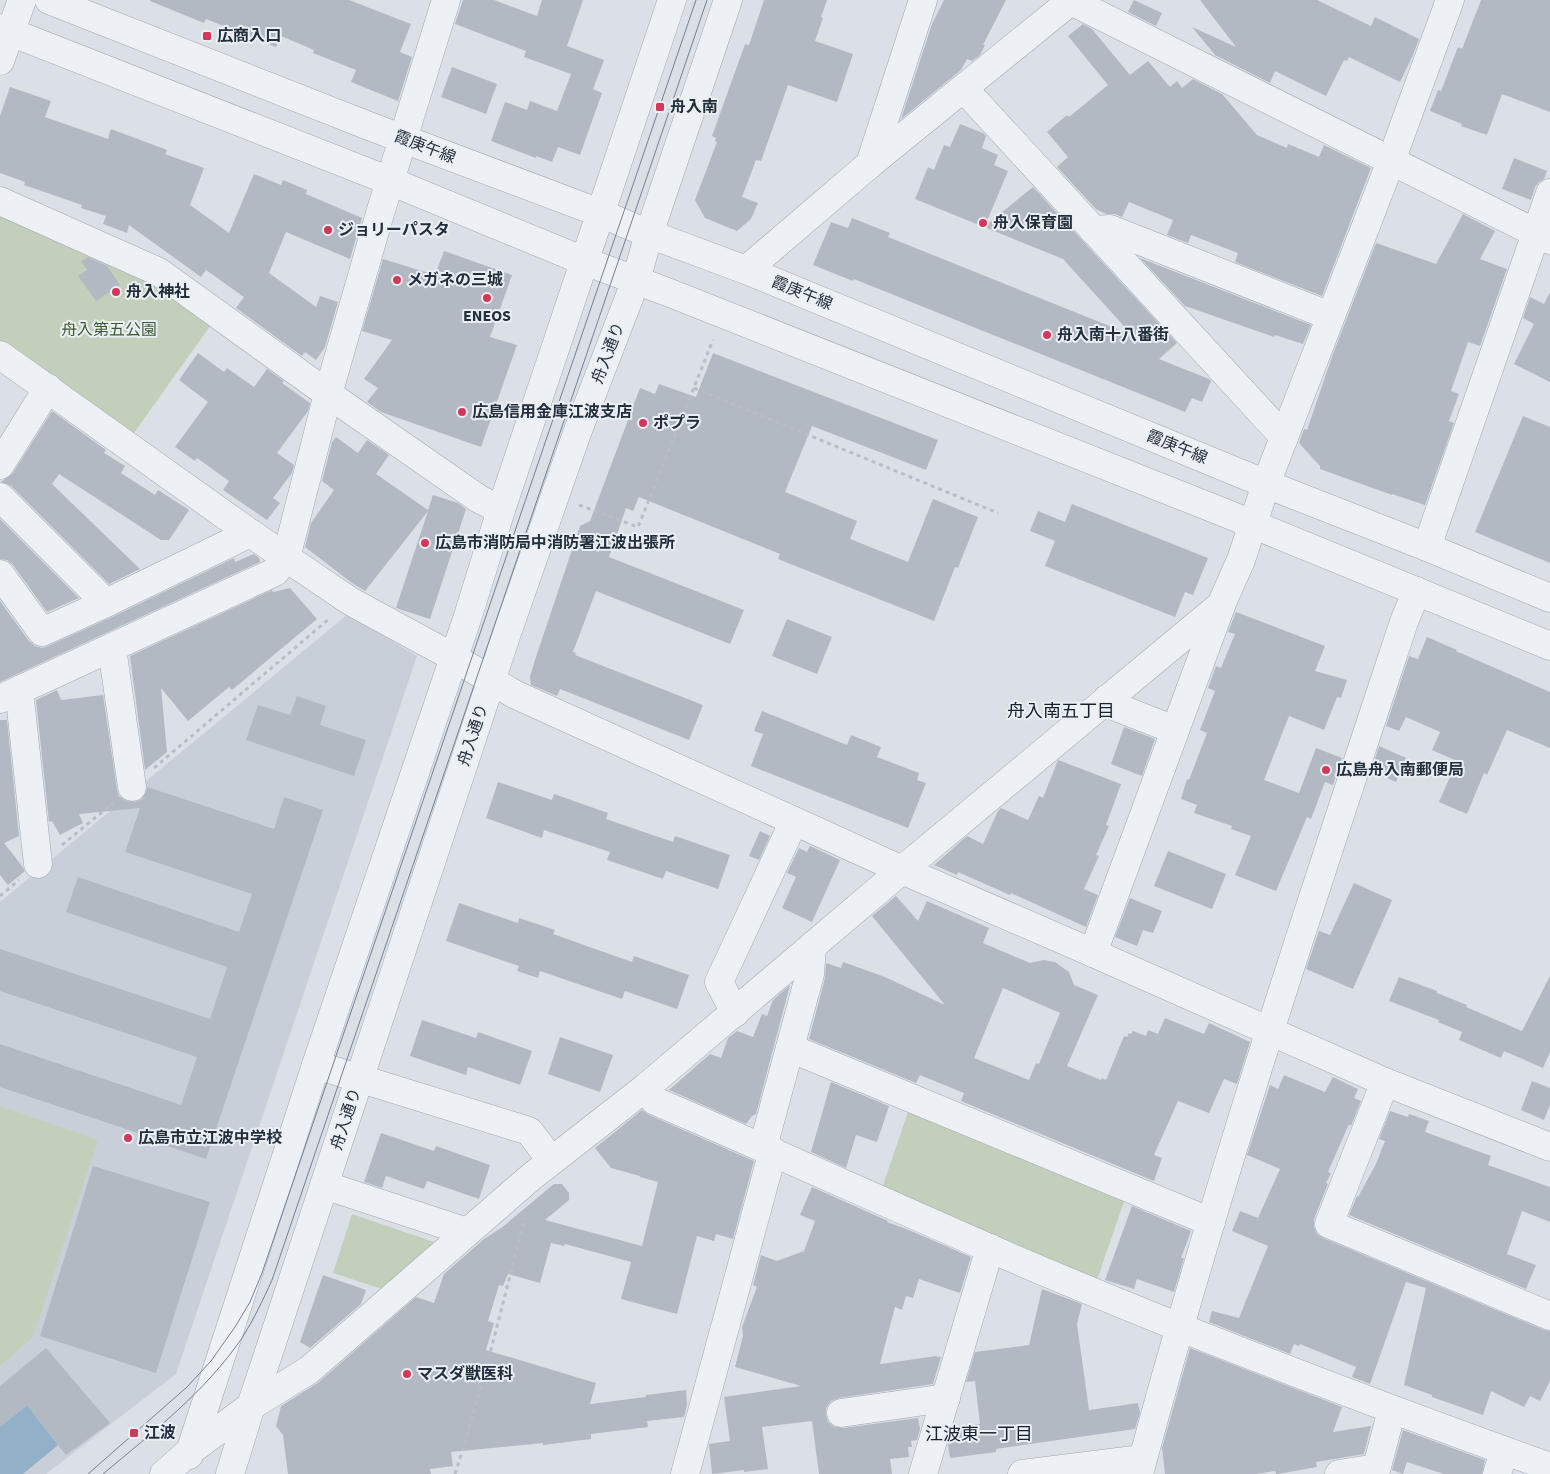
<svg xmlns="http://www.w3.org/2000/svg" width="1550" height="1474" viewBox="0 0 1550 1474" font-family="'Source Sans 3','Noto Sans JP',sans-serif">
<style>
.built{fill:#c9cfd8}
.green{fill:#c2d0bb}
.water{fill:#93b0c9}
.building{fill:#b2b9c3;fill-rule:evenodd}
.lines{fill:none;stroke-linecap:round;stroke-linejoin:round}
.minor-casing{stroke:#a0a7b0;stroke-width:29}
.path{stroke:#b9bec4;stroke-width:3;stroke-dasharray:4 4;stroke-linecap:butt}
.minor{stroke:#edf0f4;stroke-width:28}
.tram{stroke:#748090;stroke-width:1}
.poi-dot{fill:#d33759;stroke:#eaeff4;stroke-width:2}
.labels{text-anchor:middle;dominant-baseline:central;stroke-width:4;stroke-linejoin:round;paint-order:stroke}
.poi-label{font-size:16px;font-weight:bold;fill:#242f3c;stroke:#eaeff4;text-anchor:start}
.street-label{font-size:16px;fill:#242f3c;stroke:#eaeff4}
.park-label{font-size:16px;fill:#3b5931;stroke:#eaeff4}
.neighbourhood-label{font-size:18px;fill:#17202d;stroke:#eaeff4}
</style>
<rect width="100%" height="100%" fill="#dbe0e6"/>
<path class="built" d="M 348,614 L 417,656 L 176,1374 L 46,1474 L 0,1474 L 0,902 Z"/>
<g class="green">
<path d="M 0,211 L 142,267 L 213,322 L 134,433 L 36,364 L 0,341 Z"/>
<path d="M 0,1106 L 98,1140 L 33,1337 L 0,1366 Z"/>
<path d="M 910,1106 L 1126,1196 L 1097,1280 L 881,1191 Z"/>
<path d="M 352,1214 L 434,1242 L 382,1289 L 333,1273 Z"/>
</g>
<path class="water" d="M 27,1405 L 58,1445 L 23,1474 L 0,1474 L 0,1427 Z"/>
<g class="building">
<path d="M 150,0 L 349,0 L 411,24 L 400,52 L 412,57 L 398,101 L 351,82 L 356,70 L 313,53 L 314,50 L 281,36 L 276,47 L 206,19 L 204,23 L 150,1 Z"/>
<path d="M 463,0 L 494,0 L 537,16 L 542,0 L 583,0 L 567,46 L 604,60 L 593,89 L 602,93 L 580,155 L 558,147 L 552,162 L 536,156 L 536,158 L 491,141 L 505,102 L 527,110 L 530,101 L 557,111 L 571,74 L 524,57 L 526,51 L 455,24 Z"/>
<path d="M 764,0 L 827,0 L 821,17 L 823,18 L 815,41 L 853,54 L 837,102 L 788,85 L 761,161 L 756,160 L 742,197 L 758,203 L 751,219 L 737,231 L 705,218 L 695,200 L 717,142 L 715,141 L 716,138 L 712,136 L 745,44 L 749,45 Z"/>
<path d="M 944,0 L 1006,0 L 983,45 L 985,45 L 980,55 L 972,61 L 967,59 L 961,70 L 901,119 L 932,24 Z"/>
<path d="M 1134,0 L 1162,13 L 1156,26 L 1128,12 Z"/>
<path d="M 1200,0 L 1317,0 L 1371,26 L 1375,17 L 1419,39 L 1413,55 L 1400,82 L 1349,57 L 1347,61 L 1344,60 L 1326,96 L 1275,71 L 1270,83 L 1215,55 L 1192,27 L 1236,47 Z"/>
<path d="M 1481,0 L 1550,0 L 1550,112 L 1502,94 L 1487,135 L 1461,126 L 1462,124 L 1430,111 L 1438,90 L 1441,91 L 1458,47 L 1462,49 Z"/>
<path d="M 1083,24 L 1092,29 L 1130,75 L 1148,61 L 1170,87 L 1177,81 L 1182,88 L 1193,79 L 1222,94 L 1257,135 L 1287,148 L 1288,144 L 1319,157 L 1324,145 L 1371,168 L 1322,296 L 1235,262 L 1238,253 L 1191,235 L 1188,243 L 1167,235 L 1173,220 L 1129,202 L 1122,217 L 1115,214 L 1106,214 L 1096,209 L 1057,167 L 1068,157 L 1047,132 L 1067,115 L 1069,117 L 1108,85 L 1068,36 Z"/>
<path d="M 452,67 L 497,84 L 486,114 L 441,97 Z"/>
<path d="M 10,87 L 51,101 L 45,117 L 108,139 L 111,129 L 167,150 L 165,154 L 204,168 L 190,205 L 229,233 L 254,174 L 281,185 L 283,180 L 307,190 L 306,194 L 362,218 L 350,259 L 286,232 L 269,273 L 316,307 L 320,296 L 338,302 L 325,347 L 316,360 L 305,352 L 302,356 L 236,308 L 244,297 L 206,270 L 201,277 L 129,225 L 127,233 L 103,224 L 106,216 L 81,208 L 82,205 L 24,185 L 25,182 L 0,173 L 0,116 Z"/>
<path d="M 960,124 L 983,133 L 986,136 L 982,148 L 998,155 L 994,165 L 1008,171 L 985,226 L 1033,187 L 1177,343 L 1159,359 L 1209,379 L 1211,381 L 1202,402 L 1192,398 L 1185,412 L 854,279 L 853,281 L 813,265 L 831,222 L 848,228 L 852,218 L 890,233 L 888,237 L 1132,335 L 1063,259 L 915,199 L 928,167 L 934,170 L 944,145 L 950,147 Z"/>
<path d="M 1514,158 L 1547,171 L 1544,179 L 1539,182 L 1535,187 L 1531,200 L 1502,189 Z"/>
<path d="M 1463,214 L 1495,231 L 1480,259 L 1507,269 L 1480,346 L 1468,342 L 1451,391 L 1459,394 L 1449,421 L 1454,423 L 1425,505 L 1392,494 L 1392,495 L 1320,469 L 1320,466 L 1299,443 L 1304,429 L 1307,430 L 1333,354 L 1376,243 L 1436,264 Z"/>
<path d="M 444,251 L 512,275 L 490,337 L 517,345 L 481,447 L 381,412 L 367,402 L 378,388 L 364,379 L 392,340 L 362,331 L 383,259 L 435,275 Z"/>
<path d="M 88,257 L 107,266 L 120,285 L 96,301 L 78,276 L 87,270 L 81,261 Z"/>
<path d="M 1140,258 L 1311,325 L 1303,344 L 1275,335 L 1274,337 L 1185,306 Z"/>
<path d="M 1550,292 L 1550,382 L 1514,364 L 1534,324 L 1523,318 L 1530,297 L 1544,304 Z"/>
<path d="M 198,353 L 224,372 L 227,368 L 254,387 L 267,369 L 284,381 L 282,383 L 310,403 L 308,411 L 277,453 L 294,465 L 292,473 L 273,498 L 280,503 L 267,520 L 223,490 L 229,481 L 197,458 L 195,461 L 175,447 L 208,402 L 179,380 Z"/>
<path d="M 713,353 L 938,440 L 926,470 L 812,426 L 785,492 L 857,521 L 850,539 L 908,562 L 933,499 L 978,517 L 958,568 L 955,567 L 934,621 L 778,559 L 780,554 L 639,497 L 633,511 L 626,508 L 609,557 L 744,610 L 730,644 L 596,591 L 573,652 L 576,653 L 575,655 L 703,705 L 689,740 L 560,689 L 557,696 L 531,685 L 530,677 L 535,660 L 580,526 L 590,521 L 640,388 L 655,394 L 659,384 L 696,397 Z"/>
<path d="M 52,411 L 106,450 L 104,453 L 125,466 L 121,473 L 155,495 L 158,490 L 189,510 L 169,540 L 161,540 L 59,474 L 52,484 L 140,569 L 109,584 L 11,486 L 1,482 L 13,473 Z"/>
<path d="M 1523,416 L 1550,427 L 1550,563 L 1475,532 Z"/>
<path d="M 336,437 L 358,453 L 367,440 L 389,455 L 376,474 L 428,510 L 433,495 L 458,503 L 466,509 L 430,619 L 396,608 L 428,511 L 365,591 L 352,583 L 305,547 L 311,523 L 334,490 L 322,481 L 332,442 Z"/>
<path d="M 1072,504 L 1208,558 L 1193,595 L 1185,592 L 1175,617 L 1045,566 L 1055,541 L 1030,531 L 1038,511 L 1065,522 Z"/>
<path d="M 0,519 L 79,598 L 47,612 L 13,565 L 7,560 L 0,559 Z"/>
<path d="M 254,554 L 259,558 L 260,562 L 0,682 L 0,601 L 29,641 L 35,646 L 42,648 L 48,646 L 112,617 L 234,558 L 235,562 Z"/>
<path d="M 290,588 L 317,619 L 232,690 L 229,687 L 188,721 L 161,688 L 167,752 L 145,770 L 130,656 L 272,590 L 273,592 Z"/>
<path d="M 1236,612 L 1325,646 L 1315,671 L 1347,680 L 1341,698 L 1337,697 L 1324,730 L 1289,716 L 1264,780 L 1299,793 L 1316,748 L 1342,758 L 1333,785 L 1325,782 L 1311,819 L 1307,817 L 1276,891 L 1235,875 L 1251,836 L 1231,829 L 1232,826 L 1194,813 L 1197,805 L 1181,799 L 1187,779 L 1189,780 L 1207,733 L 1200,730 L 1215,691 L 1208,688 L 1216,666 L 1221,668 L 1235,634 L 1228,632 Z"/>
<path d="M 787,619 L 832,637 L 817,674 L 772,656 Z"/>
<path d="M 1427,637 L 1457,650 L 1456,651 L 1550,692 L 1550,748 L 1507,730 L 1487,775 L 1484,773 L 1467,814 L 1439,802 L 1457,761 L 1432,750 L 1440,732 L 1406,717 L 1399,731 L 1386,726 L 1409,656 L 1418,659 Z"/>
<path d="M 57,690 L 61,700 L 103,695 L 117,789 L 119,796 L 126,801 L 134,802 L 141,800 L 146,793 L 147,787 L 274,829 L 284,797 L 323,810 L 206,1159 L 167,1146 L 168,1143 L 0,1087 L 0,1044 L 181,1105 L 197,1057 L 0,991 L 0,949 L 210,1019 L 227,967 L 66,912 L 78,877 L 239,932 L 252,894 L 125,852 L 140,808 L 79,814 L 83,823 L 60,835 L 52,821 L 49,822 L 36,700 Z"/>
<path d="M 297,696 L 326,706 L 320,725 L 366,740 L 354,776 L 246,740 L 258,705 L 290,715 Z"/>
<path d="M 762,711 L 847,745 L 851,735 L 881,747 L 877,757 L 919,773 L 917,780 L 926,783 L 908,828 L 751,766 L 763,734 L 754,731 Z"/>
<path d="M 0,720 L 7,720 L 19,836 L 4,843 L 22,866 L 25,871 L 8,885 L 0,875 Z"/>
<path d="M 1124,727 L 1155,739 L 1142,776 L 1111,764 Z"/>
<path d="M 1379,746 L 1406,758 L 1396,782 L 1371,771 Z"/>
<path d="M 1058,760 L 1121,784 L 1106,825 L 1109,826 L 1096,855 L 1099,856 L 1084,889 L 1098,895 L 1086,927 L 1011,893 L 1010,895 L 958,872 L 957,875 L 934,865 L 967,836 L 983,844 L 998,811 L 1001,808 L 1028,820 L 1039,796 L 1043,798 Z"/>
<path d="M 498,782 L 552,800 L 554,794 L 608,813 L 606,819 L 673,842 L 675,836 L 730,855 L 718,889 L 666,871 L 663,879 L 607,860 L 610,852 L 544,830 L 542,838 L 486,818 Z"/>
<path d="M 760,831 L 770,836 L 759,860 L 749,856 Z"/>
<path d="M 810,846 L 840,860 L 812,922 L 782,908 L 796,877 L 787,873 L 799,848 L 807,852 Z"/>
<path d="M 1168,851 L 1226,874 L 1212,909 L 1154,886 Z"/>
<path d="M 1354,883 L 1392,900 L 1353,989 L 1306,969 L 1319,931 L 1330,935 Z"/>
<path d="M 896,896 L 918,921 L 927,901 L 989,928 L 983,943 L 1030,963 L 1044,960 L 1055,962 L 1069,972 L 1074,985 L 1098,995 L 1067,1066 L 1101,1080 L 1102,1078 L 1106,1080 L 1124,1036 L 1127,1037 L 1129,1033 L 1131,1034 L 1133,1031 L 1146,1036 L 1148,1030 L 1158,1034 L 1165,1018 L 1204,1034 L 1209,1023 L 1250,1042 L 1237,1084 L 1224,1079 L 1209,1113 L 1178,1101 L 1154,1155 L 1162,1158 L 1154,1181 L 961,1101 L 964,1093 L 920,1075 L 916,1083 L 809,1039 L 825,978 L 826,963 L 841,968 L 843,962 L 885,977 L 945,1005 L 872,916 ZM 1003,988 L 1060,1013 L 1039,1064 L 1036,1063 L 1029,1080 L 974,1058 Z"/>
<path d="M 1130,898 L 1162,911 L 1153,933 L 1143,930 L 1137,946 L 1115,937 Z"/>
<path d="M 459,903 L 518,923 L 519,918 L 555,930 L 553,934 L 632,962 L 634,956 L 689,975 L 677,1009 L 625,991 L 622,999 L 540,971 L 538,978 L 517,971 L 519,966 L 446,941 Z"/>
<path d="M 1550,976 L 1550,1052 L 1543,1068 L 1504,1051 L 1501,1058 L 1459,1040 L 1462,1032 L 1438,1022 L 1439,1020 L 1389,1001 L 1399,977 L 1437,991 L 1437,993 L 1467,1005 L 1466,1007 L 1522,1031 Z"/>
<path d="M 790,985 L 756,1114 L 752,1116 L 746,1124 L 669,1090 L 710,1054 L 721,1058 L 728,1038 L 737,1031 L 753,1037 L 762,1014 L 767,1016 L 773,1000 Z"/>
<path d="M 422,1020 L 476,1038 L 478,1032 L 532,1051 L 520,1085 L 468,1067 L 466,1075 L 410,1056 Z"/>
<path d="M 560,1037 L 613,1055 L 600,1092 L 548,1074 Z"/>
<path d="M 1284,1075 L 1325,1092 L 1333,1077 L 1358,1089 L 1354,1098 L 1361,1101 L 1351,1126 L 1349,1124 L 1328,1172 L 1331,1173 L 1326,1183 L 1328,1184 L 1314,1219 L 1314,1227 L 1317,1234 L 1323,1238 L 1544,1330 L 1550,1331 L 1550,1381 L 1540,1401 L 1530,1396 L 1524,1407 L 1491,1391 L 1483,1415 L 1432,1397 L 1432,1395 L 1404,1385 L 1426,1288 L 1406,1282 L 1370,1384 L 1352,1377 L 1356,1367 L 1300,1344 L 1299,1346 L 1294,1344 L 1290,1354 L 1209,1322 L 1212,1311 L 1239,1318 L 1268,1246 L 1232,1231 L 1240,1211 L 1258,1218 L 1280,1169 L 1247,1155 L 1270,1085 L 1278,1089 Z"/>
<path d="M 1532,1081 L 1550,1088 L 1550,1105 L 1544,1120 L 1521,1110 Z"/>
<path d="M 831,1082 L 889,1106 L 877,1142 L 856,1135 L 846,1168 L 811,1152 Z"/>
<path d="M 642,1110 L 649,1115 L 754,1161 L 733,1239 L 716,1234 L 714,1241 L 697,1236 L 677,1314 L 621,1299 L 631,1262 L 565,1244 L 564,1246 L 551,1243 L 540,1283 L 508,1274 L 503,1286 L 499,1285 L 488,1321 L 494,1323 L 486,1350 L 596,1383 L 590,1404 L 646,1397 L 646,1395 L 686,1390 L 687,1405 L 684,1417 L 647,1421 L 648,1427 L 591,1434 L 591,1439 L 543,1445 L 543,1443 L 451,1452 L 453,1466 L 430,1469 L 431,1474 L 288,1474 L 283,1435 L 276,1426 L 281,1406 L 319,1382 L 416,1297 L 434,1303 L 444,1274 L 484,1239 L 501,1228 L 500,1229 L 554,1184 L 562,1184 L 569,1193 L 569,1200 L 545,1220 L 642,1246 L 658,1182 L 640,1177 L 640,1176 L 611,1168 L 595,1148 Z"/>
<path d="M 1390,1111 L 1408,1117 L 1409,1114 L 1429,1121 L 1425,1132 L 1491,1156 L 1488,1165 L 1550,1187 L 1550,1222 L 1522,1211 L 1507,1254 L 1536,1265 L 1526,1289 L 1349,1215 L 1357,1196 L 1358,1197 L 1376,1164 L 1385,1141 L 1379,1139 Z"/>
<path d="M 381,1133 L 434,1151 L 436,1146 L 490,1165 L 479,1199 L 427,1181 L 424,1189 L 386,1176 L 382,1188 L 364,1182 Z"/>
<path d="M 93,1166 L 210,1202 L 156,1373 L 40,1336 Z"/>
<path d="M 812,1187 L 888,1221 L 887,1222 L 909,1230 L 971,1257 L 960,1293 L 919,1279 L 913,1298 L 906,1296 L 902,1310 L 895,1307 L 880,1364 L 937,1356 L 937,1357 L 941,1357 L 933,1384 L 839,1398 L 831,1401 L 826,1408 L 826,1415 L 828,1422 L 835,1427 L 843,1428 L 918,1418 L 920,1429 L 917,1440 L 911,1441 L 912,1447 L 908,1447 L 909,1457 L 890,1459 L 892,1474 L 819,1474 L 812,1421 L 762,1427 L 768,1469 L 744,1472 L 744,1470 L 712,1474 L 709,1444 L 730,1441 L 724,1397 L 801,1386 L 735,1367 L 743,1336 L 742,1327 L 757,1287 L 753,1285 L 761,1255 L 777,1261 L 804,1251 L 815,1221 L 800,1215 Z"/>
<path d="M 1132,1206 L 1191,1231 L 1181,1258 L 1184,1258 L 1174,1292 L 1137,1279 L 1134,1289 L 1105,1280 Z"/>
<path d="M 323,1275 L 366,1290 L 361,1304 L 310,1348 L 300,1342 Z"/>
<path d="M 1042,1289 L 1082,1304 L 1077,1324 L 1089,1410 L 1138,1403 L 1140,1413 L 1135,1429 L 996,1449 L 996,1452 L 950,1458 L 948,1444 L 953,1427 L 980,1424 L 975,1381 L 966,1382 L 975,1352 L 1029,1345 Z"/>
<path d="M 46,1348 L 110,1423 L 66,1455 L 27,1405 L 0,1427 L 0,1386 Z"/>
<path d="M 1190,1348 L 1342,1407 L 1333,1432 L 1371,1426 L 1364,1454 L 1316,1462 L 1317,1467 L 1278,1474 L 1276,1474 L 1275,1471 L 1256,1474 L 1165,1474 L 1162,1448 Z"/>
<path d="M 1403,1430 L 1485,1460 L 1482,1474 L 1444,1474 L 1407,1462 L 1403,1474 L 1392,1470 Z"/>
</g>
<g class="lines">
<defs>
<g id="minor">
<path d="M 49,0 L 369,126 L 600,213 L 649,234 L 746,270 L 1266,484 L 1427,547 L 1550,598"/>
<path d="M 1069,0 L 1550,240"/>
<path d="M 0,28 L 390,181 L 584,261 L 670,293 L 1225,513 L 1550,646"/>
<path d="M 0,61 L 22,0"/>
<path d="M 964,89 L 1284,437"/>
<path d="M 870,164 L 923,0"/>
<path d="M 0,201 L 159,272 L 328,394 L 479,499 L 501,510"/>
<path d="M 1093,230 L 1110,229 L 1330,316"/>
<path d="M 746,270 L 870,164 L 1072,0"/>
<path d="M 0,355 L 250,533 L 350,601 L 453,657 L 514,694 L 902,870 L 1093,953 L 1385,1082 L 1550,1147"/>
<path d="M 0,465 L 48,388"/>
<path d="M 0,497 L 106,603"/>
<path d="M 1427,547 L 1550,193"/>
<path d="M 0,574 L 42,632 L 106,603 L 250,533"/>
<path d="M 112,648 L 132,787"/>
<path d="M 19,690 L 38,864"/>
<path d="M 0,699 L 275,572 L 286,558 L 328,394 L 381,210 L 446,0"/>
<path d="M 1107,699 L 1116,707 L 1175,730"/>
<path d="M 1093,953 L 1221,606"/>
<path d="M 735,1013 L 719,982 L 794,821"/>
<path d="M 790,1048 L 1211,1222"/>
<path d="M 316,1065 L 529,1131 L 551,1160"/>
<path d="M 1385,1082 L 1329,1224 L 1550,1316"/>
<path d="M 645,1088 L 655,1101 C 767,1149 877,1199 989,1248 C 1173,1328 1361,1399 1550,1467"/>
<path d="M 763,1147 L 810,974 L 812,947"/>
<path d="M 324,1185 L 467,1232"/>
<path d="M 841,1413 L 946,1398"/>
<path d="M 189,1455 L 316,1065 L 467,619 L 501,510 L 672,0"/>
<path d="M 164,1474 L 190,1451 L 251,1406 L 309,1370 L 531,1177 L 645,1088 L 902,870 L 1221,605 L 1241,560 L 1266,484 L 1391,161 L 1450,0"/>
<path d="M 230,1474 L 251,1406 L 507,633 L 577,433 L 636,280 L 649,234 L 728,0"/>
<path d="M 685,1474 L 773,1151"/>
<path d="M 923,1474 L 990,1248"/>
<path d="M 1022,1474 L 1142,1459"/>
<path d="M 1139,1474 C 1216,1185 1311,902 1405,619 L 1417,591"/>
<path d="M 1339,1474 L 1376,1468"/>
<path d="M 1375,1474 L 1392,1410"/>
<path d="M 1497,1474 L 1504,1451"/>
</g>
</defs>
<use href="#minor" class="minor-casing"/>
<g class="path">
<path d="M 694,388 L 998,513"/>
<path d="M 579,505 L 638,527 L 713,340"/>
<path d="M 154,768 L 330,618"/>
<path d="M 62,845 L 113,803"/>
<path d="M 0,896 L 19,880"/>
<path d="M 455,1474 C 482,1389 503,1303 525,1217"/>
</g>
<use href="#minor" class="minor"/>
<g class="tram">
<path d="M 88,1474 L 187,1387 L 211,1361 L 235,1327 L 250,1302 L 262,1273 L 696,0"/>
<path d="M 103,1474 C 153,1432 205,1392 242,1338 C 254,1319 263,1300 272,1280 L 707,0"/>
</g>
</g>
<g class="poi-dot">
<rect x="202" y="31" width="10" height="10" rx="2.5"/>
<rect x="655" y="102" width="10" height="10" rx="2.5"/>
<circle cx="983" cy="223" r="5"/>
<circle cx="328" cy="230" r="5"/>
<circle cx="397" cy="280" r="5"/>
<circle cx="116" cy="292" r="5"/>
<circle cx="487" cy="298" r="5"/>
<circle cx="1047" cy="335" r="5"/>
<circle cx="462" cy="412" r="5"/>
<circle cx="643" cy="423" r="5"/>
<circle cx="425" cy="543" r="5"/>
<circle cx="1326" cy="770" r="5"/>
<circle cx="128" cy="1138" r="5"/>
<circle cx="407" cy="1374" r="5"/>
<rect x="129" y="1428" width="10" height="10" rx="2.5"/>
</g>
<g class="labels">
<g class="poi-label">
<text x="217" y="36">広商入口</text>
<text x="670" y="107">舟入南</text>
<text x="993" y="223">舟入保育園</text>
<text x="338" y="230">ジョリーパスタ</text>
<text x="407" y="280">メガネの三城</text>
<text x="126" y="292">舟入神社</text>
<text x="487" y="316" text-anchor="middle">ENEOS</text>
<text x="1057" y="335">舟入南十八番街</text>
<text x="472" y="412">広島信用金庫江波支店</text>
<text x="653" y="423">ポプラ</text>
<text x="435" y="543">広島市消防局中消防署江波出張所</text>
<text x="1336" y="770">広島舟入南郵便局</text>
<text x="138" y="1138">広島市立江波中学校</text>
<text x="417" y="1374">マスダ獣医科</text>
<text x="144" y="1433">江波</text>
</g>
<g class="street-label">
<text transform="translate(425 147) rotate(21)">霞庚午線</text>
<text transform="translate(802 293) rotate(22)">霞庚午線</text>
<text transform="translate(608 353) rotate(-69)">舟入通り</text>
<text transform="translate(1177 447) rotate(22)">霞庚午線</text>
<text transform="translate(473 735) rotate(-72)">舟入通り</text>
<text transform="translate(346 1119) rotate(-72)">舟入通り</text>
</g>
<g class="park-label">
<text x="109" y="330">舟入第五公園</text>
</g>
<g class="neighbourhood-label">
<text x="1061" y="711">舟入南五丁目</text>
<text x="979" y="1434">江波東一丁目</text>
</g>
</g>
</svg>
